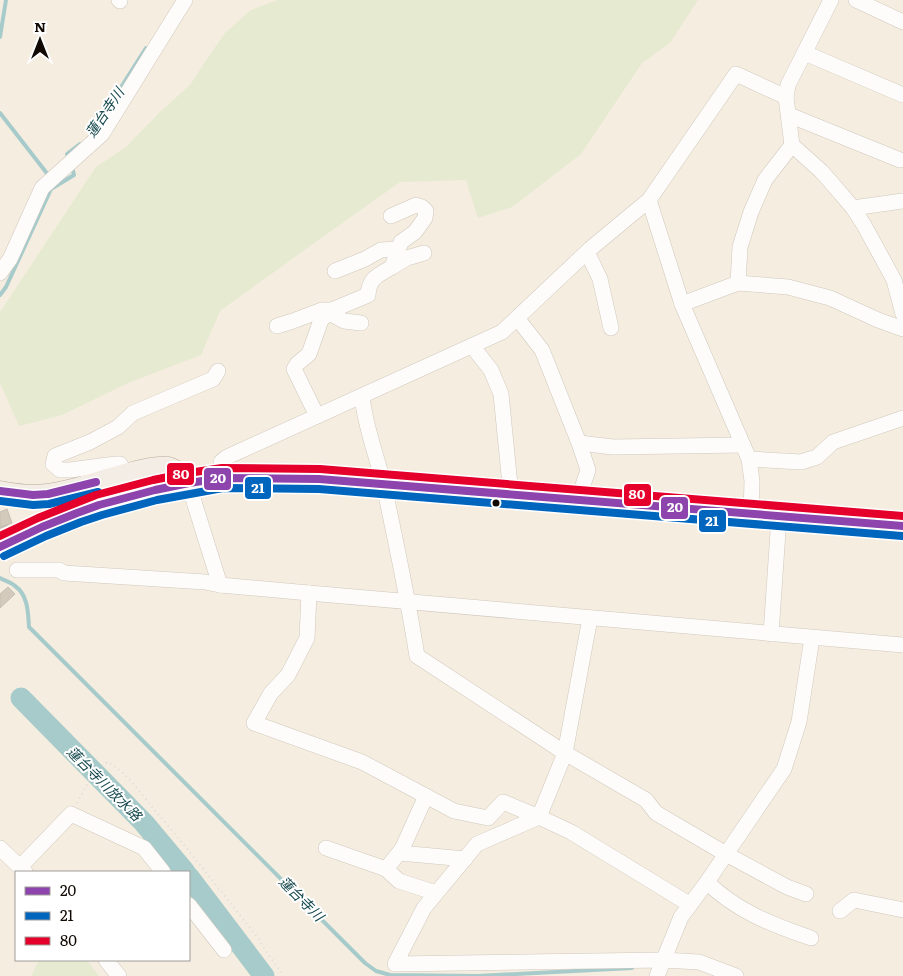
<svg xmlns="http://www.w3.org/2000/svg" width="903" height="976" viewBox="0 0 903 976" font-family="Literata,'Noto Sans JP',serif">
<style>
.green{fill:#e6ead1}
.shadow{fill:#0003}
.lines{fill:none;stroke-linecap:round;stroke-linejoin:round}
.stream{stroke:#a7cbcb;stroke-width:4}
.river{stroke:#a7cbcb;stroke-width:21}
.building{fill:#d3cabc;stroke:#c5beb2}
.minor-casing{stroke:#cfc8bd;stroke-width:16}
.major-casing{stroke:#baac9c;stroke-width:21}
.path{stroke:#dedbd6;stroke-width:2;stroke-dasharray:1 4;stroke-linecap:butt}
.minor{stroke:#fefcfa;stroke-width:15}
.major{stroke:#f3ede5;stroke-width:20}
.bus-1-casing{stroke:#fff;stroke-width:11}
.bus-2-casing{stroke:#fff;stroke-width:11}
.bus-3-casing{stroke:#fff;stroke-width:11}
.bus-1{stroke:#8e44ad;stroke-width:8}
.bus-2{stroke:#0065bd;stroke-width:8}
.bus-3{stroke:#e4002b;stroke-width:8}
.bus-dot{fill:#110a03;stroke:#fff;stroke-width:2}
.labels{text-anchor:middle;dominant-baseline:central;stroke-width:4;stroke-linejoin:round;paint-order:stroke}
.water-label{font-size:14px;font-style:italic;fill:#16494e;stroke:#fff}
.line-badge{stroke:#fff;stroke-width:2}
.badge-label{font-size:14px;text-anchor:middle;font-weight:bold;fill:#fff}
</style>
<rect width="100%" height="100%" fill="#f5eddf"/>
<g class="green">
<path d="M 277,0 L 698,0 L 670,43 L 642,63 L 581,154 L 512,207 L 478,218 L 466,180 L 400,182 L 310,246 L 220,311 L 201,355 L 128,383 L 62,415 L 19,426 L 0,383 L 0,312 L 96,167 L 126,147 L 160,112 L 190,85 L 207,59 L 225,33 L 251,10 Z"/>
<path d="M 39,960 L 87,960 L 99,976 L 31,976 Z"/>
</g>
<path class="shadow" d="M 0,513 L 11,523 L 7,526 L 0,529 Z"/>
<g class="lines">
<g class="stream">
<path d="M 0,37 L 6,0"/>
<path d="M 0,113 L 49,176"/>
<path d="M 88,139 L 146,48"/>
<path d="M 69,158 L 67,154 L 80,144"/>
<path d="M 0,295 L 6,287 L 51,189 L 74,175 L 72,167"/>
<path d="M 0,578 C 5,581 11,582 15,586 C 28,595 28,612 29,627 L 365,963 L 376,971 L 390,975 L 478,976 L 632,968"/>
</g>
<g class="river">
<path d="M 21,698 L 144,823 L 185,872"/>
<path d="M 189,877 L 264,976"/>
</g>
</g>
<g class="building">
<path d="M 7,509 L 12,523 L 0,527 L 0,512 Z"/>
<path d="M 8,587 L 15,594 L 0,608 L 0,594 Z"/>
</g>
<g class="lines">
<defs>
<g id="minor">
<path d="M 119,0 L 120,1"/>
<path d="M 831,0 L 788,85 L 786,97 L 792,145 L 821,171 L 836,188 L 853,208 L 864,225 L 894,280 L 903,314"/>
<path d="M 856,0 L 903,22"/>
<path d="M 805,53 L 903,95"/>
<path d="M 789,115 L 900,160"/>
<path d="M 649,200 L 682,304 L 749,459 L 752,481 L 751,514"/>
<path d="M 853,208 L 903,201"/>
<path d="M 587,252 L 600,279 L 611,328"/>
<path d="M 392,267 L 407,258 L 424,253"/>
<path d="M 335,271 L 365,259 L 381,250 L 398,249"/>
<path d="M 0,273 L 10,259 L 42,188 L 102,134 L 185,0"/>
<path d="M 738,283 L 740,247 L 751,212 L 765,180 L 792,145"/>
<path d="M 682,304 L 738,283 L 788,287 L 830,298 L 878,320 L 903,329"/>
<path d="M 329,313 L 344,321 L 361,323"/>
<path d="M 517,318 L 542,350 L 579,443 L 588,470 L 578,500"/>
<path d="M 277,326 L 293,321 L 322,310 L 332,310"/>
<path d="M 472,346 L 491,370 L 501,394 L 511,495"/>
<path d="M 362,396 C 365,427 377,456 384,486 C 396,542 408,599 417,656 L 565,753 L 646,800 L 656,813 L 726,854 L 787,887 L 806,894"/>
<path d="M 317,416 L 294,369 L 297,364 L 309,354 L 321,320 L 332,310 L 368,295 C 369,278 378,275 392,267 L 401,242 L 415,232 L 425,218 L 426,211 L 422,207 L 416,205 L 391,216"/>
<path d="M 579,443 L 613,447 L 743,445"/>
<path d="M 749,459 L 801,462 L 817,457 L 833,442 L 903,418"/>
<path d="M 126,474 L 120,464 L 116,464 L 70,470 L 60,470 L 53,464 L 55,456 L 90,442 L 118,427 L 133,413 L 213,379 L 218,371"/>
<path d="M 222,478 L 221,462 L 227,457 L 502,332 L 590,249 L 649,200 L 736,74 L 786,97"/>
<path d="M 189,483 L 195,505 L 220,585"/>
<path d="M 17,570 L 59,570 L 64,573 L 205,582 L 220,585 L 309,593 L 903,645"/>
<path d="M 309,593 L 307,638 L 288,675 L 271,693 L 254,723 L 362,762 L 454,811 L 488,818 L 503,802 L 539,817 L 571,832 L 689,904"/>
<path d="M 590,618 L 565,753 L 539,817 L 477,844 L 424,908 L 395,964 L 663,960 L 699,962 L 736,976"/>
<path d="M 771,634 L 779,517"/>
<path d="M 0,848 L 25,872"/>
<path d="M 326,848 L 386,869 L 402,849 L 426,796"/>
<path d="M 400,853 L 465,859"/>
<path d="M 20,867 L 71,814 L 144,848 L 163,872"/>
<path d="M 386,869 L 399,881 L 436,893"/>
<path d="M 707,882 C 736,911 773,925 811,938"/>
<path d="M 189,905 L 224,950"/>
<path d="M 840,911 L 854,900 L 903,910"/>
<path d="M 106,960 L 119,976"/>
<path d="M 657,976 L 681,917 L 707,882 L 784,769 L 799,722 L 812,638"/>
</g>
<g id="major">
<path d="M 0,491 C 11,493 23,495 35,495 C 61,494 86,485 111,478 C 125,474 153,465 168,467 C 177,469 183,477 189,483"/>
<path d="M 0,547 L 42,527 L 77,513 L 99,505 L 155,490 L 189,483 L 222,478 L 319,479 L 903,526"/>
</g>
</defs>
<use href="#minor" class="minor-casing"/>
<use href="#major" class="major-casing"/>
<path class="path" d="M 77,803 L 90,779 L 107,762 C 125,770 140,793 153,808 C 189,850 223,894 258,938 L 267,953 L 284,976"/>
<use href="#minor" class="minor"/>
<use href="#major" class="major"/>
<defs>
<g id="bus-1">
<path d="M 0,491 L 33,495 L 48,494 L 96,482"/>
<path d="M 0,547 L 42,527 L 77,513 L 99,505 L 155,490 L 189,483 L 222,478 L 319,479 L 903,526"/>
</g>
<g id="bus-2">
<path d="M 0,501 L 33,505 L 49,504 L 98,492"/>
<path d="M 4,556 L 46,536 L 81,522 L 102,515 L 157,500 L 223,488 L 319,489 L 902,536"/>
</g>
<path id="bus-3" d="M 0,536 L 38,518 L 96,495 L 153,480 L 188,473 L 222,468 L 320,469 L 903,516"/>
</defs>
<use href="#bus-1" class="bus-1-casing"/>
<use href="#bus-2" class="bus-2-casing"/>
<use href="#bus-3" class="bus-3-casing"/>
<use href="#bus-1" class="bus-1"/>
<use href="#bus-2" class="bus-2"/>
<use href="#bus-3" class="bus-3"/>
</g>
<circle class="bus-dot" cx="496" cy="503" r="4.5"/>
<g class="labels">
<g class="water-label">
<text transform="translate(104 112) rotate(-56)">蓮台寺川</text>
<text transform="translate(105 783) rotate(45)">蓮台寺川放水路</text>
<text transform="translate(302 898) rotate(45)">蓮台寺川</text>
</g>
</g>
<g class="line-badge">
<rect x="166" y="462" width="29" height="24" rx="5" fill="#e4002b"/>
<rect x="203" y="467" width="29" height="24" rx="5" fill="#8e44ad"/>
<rect x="244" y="476" width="28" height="24" rx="5" fill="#0065bd"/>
<rect x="623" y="483" width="29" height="24" rx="5" fill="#e4002b"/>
<rect x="660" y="496" width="29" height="24" rx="5" fill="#8e44ad"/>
<rect x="698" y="509" width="29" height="24" rx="5" fill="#0065bd"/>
</g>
<g class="badge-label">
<text x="181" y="479">80</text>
<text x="218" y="483">20</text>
<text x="258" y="493">21</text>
<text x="637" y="499">80</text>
<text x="675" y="512">20</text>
<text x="712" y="526">21</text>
</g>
<rect x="15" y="871" width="175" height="90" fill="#ffffff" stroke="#a09d9a"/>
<rect x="25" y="887" width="25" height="8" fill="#8e44ad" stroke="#a09d9a"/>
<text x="60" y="896" font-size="15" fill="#110a03">20</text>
<rect x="25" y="912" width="25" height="8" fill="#0065bd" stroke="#a09d9a"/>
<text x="60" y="921" font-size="15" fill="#110a03">21</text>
<rect x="25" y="937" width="25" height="8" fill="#e4002b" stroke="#a09d9a"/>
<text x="60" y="946" font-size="15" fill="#110a03">80</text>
<g transform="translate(40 40)" stroke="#ffffff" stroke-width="4" paint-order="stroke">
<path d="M0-4L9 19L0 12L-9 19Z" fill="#110a03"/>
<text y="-8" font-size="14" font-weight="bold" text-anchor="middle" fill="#110a03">N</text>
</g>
</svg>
